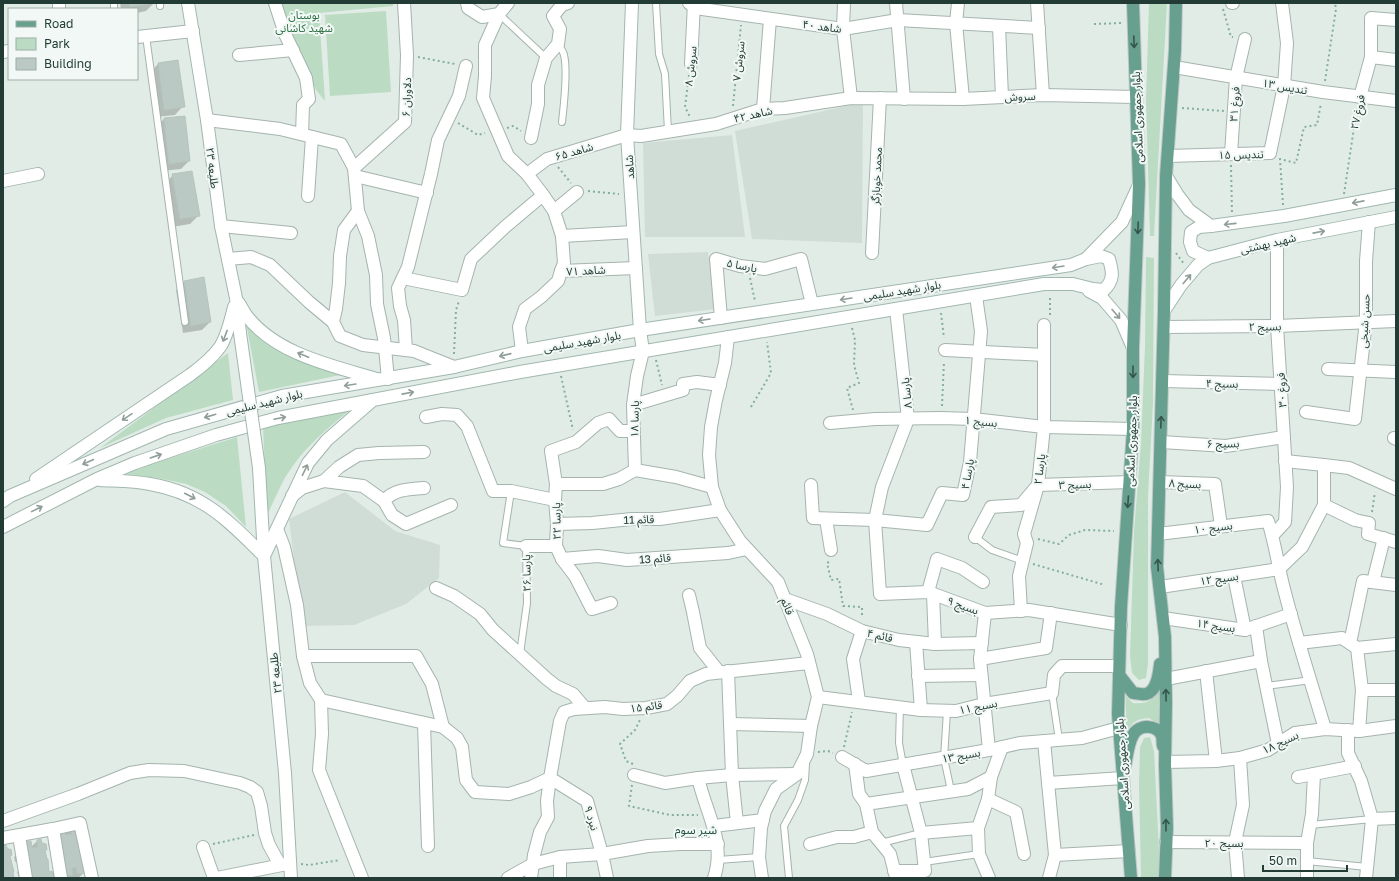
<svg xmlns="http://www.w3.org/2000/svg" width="1399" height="881" viewBox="0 0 1399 881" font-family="'Golos Text','Noto Sans Arabic',sans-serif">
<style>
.built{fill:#d0dcd6}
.green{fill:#bbdcc3}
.shadow{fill:#0003}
.building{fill:#bac9c3;stroke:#b5c5be}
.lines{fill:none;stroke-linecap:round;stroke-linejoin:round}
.service-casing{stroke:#a5b4ae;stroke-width:8}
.minor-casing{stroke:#a5b4ae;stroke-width:14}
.tertiary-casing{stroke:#a5b4ae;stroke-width:14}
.secondary-casing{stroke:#a1b7af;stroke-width:14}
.primary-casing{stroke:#c1c8c6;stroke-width:14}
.path{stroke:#83afa0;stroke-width:2;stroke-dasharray:2 3;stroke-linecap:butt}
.service{stroke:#fff;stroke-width:6}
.minor{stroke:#fff;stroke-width:12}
.tertiary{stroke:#fff;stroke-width:12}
.secondary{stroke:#fff;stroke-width:12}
.primary{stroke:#68a090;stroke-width:12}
.secondary-bridge-casing{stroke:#a1b7af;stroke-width:14;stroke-linecap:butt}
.secondary-bridge{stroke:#fff;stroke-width:12}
.oneway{stroke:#34554c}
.oneway2{stroke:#909e9a}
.labels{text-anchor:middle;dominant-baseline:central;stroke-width:4;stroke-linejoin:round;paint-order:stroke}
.park-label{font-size:11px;fill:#2e7246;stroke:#f2f8f5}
.street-label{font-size:11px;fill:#223c35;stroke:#f2f8f5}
.neighbourhood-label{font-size:12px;fill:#1f4e41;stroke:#f2f8f5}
</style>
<rect width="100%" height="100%" fill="#e2ece7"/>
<g class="built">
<path d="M 863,102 L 862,243 L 752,239 L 735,131 Z"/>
<path d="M 732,135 L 745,237 L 645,237 L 643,143 Z"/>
<path d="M 708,252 L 716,309 L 655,316 L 648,254 Z"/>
<path d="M 345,492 L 395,531 L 440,545 L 439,578 L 406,604 L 354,625 L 302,626 L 289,519 Z"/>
</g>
<g class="green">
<path d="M 280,3 L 393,3 L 393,6 L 319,13 L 325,101 L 316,90 L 295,44 Z"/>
<path d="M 1149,3 L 1167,3 L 1154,236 L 1150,236 L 1146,101 Z"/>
<path d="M 386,11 L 391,92 L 330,96 L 325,15 Z"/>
<path d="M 1146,257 L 1154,258 L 1153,403 L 1148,496 L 1148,664 L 1146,678 L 1139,680 L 1132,673 L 1130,656 L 1134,532 L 1141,443 L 1145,346 Z"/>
<path d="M 246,323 L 288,354 L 305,363 L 345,374 L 259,392 Z"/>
<path d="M 228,353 L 233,400 L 166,418 L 100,448 Z"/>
<path d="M 349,411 C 326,429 304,448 288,473 C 280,485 274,502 267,515 L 263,427 Z"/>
<path d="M 237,437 L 246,527 L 226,506 L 205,492 L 186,484 L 153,477 L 118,478 L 151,464 Z"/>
<path d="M 1159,689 L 1159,725 L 1149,718 C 1136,719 1132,722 1126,733 L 1126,696 L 1133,703 C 1148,704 1151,701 1159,689 Z"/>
<path d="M 1150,737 L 1154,751 L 1159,849 L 1159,878 L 1141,878 L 1139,785 L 1140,747 L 1144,738 Z"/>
</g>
<g class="shadow">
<path d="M 120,3 L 154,3 L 146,11 L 137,13 L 137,9 L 121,9 Z"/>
<path d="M 158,64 L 183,106 L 175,115 L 156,117 L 150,73 Z"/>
<path d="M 164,119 L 189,161 L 181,169 L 161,171 L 156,127 Z"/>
<path d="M 173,175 L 198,216 L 190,224 L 172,227 L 165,184 Z"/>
<path d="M 184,282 L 210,322 L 202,330 L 183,333 L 176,290 Z"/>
<path d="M 71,828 L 84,867 L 84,873 L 78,878 L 83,877 L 83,878 L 56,878 L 55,877 L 52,878 L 19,878 L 17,872 L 19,870 L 17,861 L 15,862 L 14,857 L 28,843 L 31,847 L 37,841 L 46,849 L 44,851 L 49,873 L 52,874 L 54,871 L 51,859 L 52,857 L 51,848 L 49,848 L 48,843 L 65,834 Z"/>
</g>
<g class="building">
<path d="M 129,3 L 155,3 L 130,7 Z"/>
<path d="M 178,60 L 185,107 L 164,110 L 158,63 Z"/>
<path d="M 185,116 L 190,161 L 169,164 L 164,118 Z"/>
<path d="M 192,171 L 200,216 L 180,219 L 172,174 Z"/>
<path d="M 204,277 L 211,322 L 191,326 L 184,281 Z"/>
<path d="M 70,827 L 80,830 L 85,868 L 84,869 L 84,873 L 77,874 L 76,867 L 72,868 L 73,875 L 67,876 L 67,872 L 64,872 L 57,831 L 64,828 L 66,835 L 72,834 Z"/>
<path d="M 41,839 L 42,843 L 46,844 L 47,850 L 45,850 L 47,859 L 48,859 L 49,872 L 52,871 L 54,878 L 27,878 L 24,845 L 28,844 L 27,842 L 31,841 L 32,848 L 38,847 L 37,840 Z"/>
<path d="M 6,845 L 7,848 L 8,848 L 9,850 L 11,849 L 12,855 L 10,856 L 14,872 L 13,872 L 14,878 L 17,878 L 3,878 L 3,846 Z"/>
</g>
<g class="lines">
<defs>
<g id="service">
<path d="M 114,3 L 114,9"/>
<path d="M 160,3 L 160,6"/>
<path d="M 656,3 L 659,54 L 665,74 L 668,131"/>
<path d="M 499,14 L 546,58"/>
<path d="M 146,36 L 185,322"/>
<path d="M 558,44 C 560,47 563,51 564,55 C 568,71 564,104 562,122"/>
<path d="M 511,491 L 503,543 L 526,546 L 527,603 L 520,654"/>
<path d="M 975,537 L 992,550 L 1023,561"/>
<path d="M 1266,686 L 1311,680"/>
<path d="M 1052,693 L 1059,740"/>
<path d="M 900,706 L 899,743 L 903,765"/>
<path d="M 947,711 L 944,758 L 951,791"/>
<path d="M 1310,825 L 1372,819"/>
<path d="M 881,843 L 921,833"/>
<path d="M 718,860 L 759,857"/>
<path d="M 1307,861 L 1367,867"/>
<path d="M 924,862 L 979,854"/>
<path d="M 789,878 L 784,826 L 798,800 L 805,780 L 806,764"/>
</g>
<g id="minor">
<path d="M 59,3 L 59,9"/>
<path d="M 275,3 L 285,34 L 306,78 L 309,99 L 303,105 L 302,134"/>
<path d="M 467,3 L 468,8 L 482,17 L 499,14 L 508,3"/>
<path d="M 689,3 L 695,8 L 843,29 L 898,20 L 1039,28"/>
<path d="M 844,3 L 843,29 L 851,98"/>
<path d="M 896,3 L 904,99"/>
<path d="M 958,3 L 956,23 L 963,99"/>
<path d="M 1037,3 L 1043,95"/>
<path d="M 1232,3 L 1233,3"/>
<path d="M 499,14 L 485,45 L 485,76 L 483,98 L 508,156 L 527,174 L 543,195 L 554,211 L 562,236 L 564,263 L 561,271"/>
<path d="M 999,26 L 1002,97"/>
<path d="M 137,37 L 193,31"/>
<path d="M 3,52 L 9,51"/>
<path d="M 239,55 L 293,50"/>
<path d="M 1371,57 L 1396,60"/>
<path d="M 691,64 L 694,3"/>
<path d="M 1174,67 L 1323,92 L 1396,101"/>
<path d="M 1360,97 L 1371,57 L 1371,18 L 1396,20"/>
<path d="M 763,109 L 770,19"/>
<path d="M 207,120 L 280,129 L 341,144 L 354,168 L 358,211 L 368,236 L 376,275 L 377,304 L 384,338 L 388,379"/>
<path d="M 531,138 L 538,104 L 538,85 L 546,58 L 558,44 L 560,29 L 553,16 L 562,5 L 568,3"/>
<path d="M 1231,154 L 1236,78 L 1245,39"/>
<path d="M 1168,156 L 1270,153 L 1284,86 L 1287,43 L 1282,3"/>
<path d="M 527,174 L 547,159 L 627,135 L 641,136 L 716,124 L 763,109 L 785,108 L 851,98 L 963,99 L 1043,95 L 1136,97"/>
<path d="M 355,176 L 427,193"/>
<path d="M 3,181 L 38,174"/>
<path d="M 308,196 L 312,137"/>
<path d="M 358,211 L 344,230 L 340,256 L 339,283 L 336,309 L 333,322 L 340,336 L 363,345 L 414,351 L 454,367"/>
<path d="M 554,211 L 577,192"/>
<path d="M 221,226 L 291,233"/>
<path d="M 562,236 L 633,232"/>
<path d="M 872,253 L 880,98"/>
<path d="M 228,259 L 251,257 L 270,265 L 309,302 L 333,322"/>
<path d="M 403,278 L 462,290 L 471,259 L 505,227 L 543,195"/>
<path d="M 896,309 L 908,419 L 882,487 L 875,520 L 880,594 L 928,592 L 985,613 L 1029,610 L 1121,625"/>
<path d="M 721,318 L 716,259 L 740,266 L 765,269 L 801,259 L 812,304"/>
<path d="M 1164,327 L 1277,326 L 1396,321"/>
<path d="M 728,337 L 725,363 L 716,400 L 711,427 L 709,455 L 712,487 L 720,510 L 740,541 L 778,582 L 807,654 L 818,697 L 811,726 L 807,754 L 797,774 L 776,789 L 765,811 L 761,828 L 759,857 L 762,878"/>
<path d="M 406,350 L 404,320 L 400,306 L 398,288 L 408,267 L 431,174 L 438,140 L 459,96 L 466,66"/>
<path d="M 945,350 L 1044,355"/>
<path d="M 522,351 L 519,327 L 525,309 L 541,297 L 558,281 L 561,271 L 636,268"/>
<path d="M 1328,369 L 1396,372"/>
<path d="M 1163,381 L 1281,384"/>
<path d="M 633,405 L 683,390 L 683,384 L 697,382 L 720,385"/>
<path d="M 1306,412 L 1355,419 L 1366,321 L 1366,261 L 1369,222"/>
<path d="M 426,417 L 442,414 L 457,415 L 467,426 L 493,491 L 511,491 L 555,500"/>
<path d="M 830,423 L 875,419 L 941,418 L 973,419 L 1044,427 L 1133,429"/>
<path d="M 1394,438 L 1396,439"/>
<path d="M 1161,442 L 1226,446 L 1284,437"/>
<path d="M 1285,461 L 1324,465 L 1349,468 L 1396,489"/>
<path d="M 635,470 L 676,477 L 712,487"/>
<path d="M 324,481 L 339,467 L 358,455 L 379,453 L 424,452"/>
<path d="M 1160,482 L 1215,484 L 1221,526"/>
<path d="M 556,484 L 603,484 L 619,479 L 635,470 L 633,405 L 637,376 L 643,351"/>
<path d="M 811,485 L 813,518 L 875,520 L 927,525 L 942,493 L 963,495 L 970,462 L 981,331 L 976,296"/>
<path d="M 292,496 L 302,488 L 324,481 L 363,486 L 384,501 L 392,515 L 406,524 L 451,505"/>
<path d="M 384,501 C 394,489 410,489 424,488"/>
<path d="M 1324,505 L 1355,520 L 1369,523 L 1368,534 L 1396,542"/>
<path d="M 826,519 L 831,550"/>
<path d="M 557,524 L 592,523 L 632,519 L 660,519 L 720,510"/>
<path d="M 277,529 L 284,547 L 297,605 L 303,656 L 310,683 L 321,700 L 322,734 L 319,770 L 362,878"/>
<path d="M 1158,534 L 1268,521 C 1275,543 1278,566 1284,589 C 1296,636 1311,682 1325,729"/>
<path d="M 1273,535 L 1285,522 L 1287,487 L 1277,326 L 1277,240"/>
<path d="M 975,537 L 991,507 L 1021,505 L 1038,485 L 1130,482"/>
<path d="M 526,546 L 556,546"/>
<path d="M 562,559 L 598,556 L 627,560 L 728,553 L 747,549"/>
<path d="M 1234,576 L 1245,630"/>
<path d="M 1373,582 L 1384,538"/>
<path d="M 1160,587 L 1279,569 L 1302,547 L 1324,505 L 1324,465"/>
<path d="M 436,588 L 454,596 L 480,614 L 493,630 L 547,679 L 556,686 L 573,694 L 585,708"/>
<path d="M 928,592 L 937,559 L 962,568 L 983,582"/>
<path d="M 933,594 L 935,644"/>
<path d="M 689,595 L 693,612 L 700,648 L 719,672"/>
<path d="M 785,599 L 827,614 L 862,631 L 899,640 L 935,644 L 982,643"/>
<path d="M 611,603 L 592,609 L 575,576 L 562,559 L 556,546 L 557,524 L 555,500 L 556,484 L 551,451 L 576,442 L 598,423 L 609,419 L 620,431 L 634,431"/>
<path d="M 1021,611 L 1019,576 L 1027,543 L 1024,534 L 1038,485 L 1044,427 L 1044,325"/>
<path d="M 985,613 L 980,659 L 989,750"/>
<path d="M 1163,618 L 1245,630 L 1291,614"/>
<path d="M 1256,626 L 1261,661 L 1278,744"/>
<path d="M 916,642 L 921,710"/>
<path d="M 1299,643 L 1342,638 L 1357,648 L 1362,690 L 1359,731"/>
<path d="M 1350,643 L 1363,581 L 1396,585"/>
<path d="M 1357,648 L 1396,644"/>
<path d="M 303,656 L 416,656 L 432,684 L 443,727"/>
<path d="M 980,659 L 1046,648 L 1051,613"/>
<path d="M 728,671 L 732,775 L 737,823"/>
<path d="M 1206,671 L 1216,761"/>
<path d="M 918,676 L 981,675"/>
<path d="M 1166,679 L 1261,661"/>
<path d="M 1362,690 L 1396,690"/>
<path d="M 818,697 L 921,710 L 956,711 L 984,704 L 1052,693 L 1054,675 L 1062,666 L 1119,666"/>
<path d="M 321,700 L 443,727 L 457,738 L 462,747 L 466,780 L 475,792 L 509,794 L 531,787 L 550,778 L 547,801 L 548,817 L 540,832 L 534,855 L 531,878"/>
<path d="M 859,701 L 853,659 L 862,631"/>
<path d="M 424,723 L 428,846"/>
<path d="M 730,724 L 811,726"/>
<path d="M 1348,730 L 1348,753 L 1361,781 L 1372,819 L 1366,878"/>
<path d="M 1044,741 L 1055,855 L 1049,878"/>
<path d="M 842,757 L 866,771 L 989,750 L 1020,743 L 1082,738 L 1119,728"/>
<path d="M 1165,762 L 1216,761 L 1240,758 L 1268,750 L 1295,733 L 1325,729 L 1359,731 L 1396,726"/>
<path d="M 855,764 L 859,794 L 866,804 L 872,832 L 890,854 L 896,877"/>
<path d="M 634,775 L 665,783 L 698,778 L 732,775 L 797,774"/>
<path d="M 1298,777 L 1355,766"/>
<path d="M 698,778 C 706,813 726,842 714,878"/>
<path d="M 1048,783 L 1123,778"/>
<path d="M 988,799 L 1016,812 L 1024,854"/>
<path d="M 866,804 L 968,789 L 991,777"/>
<path d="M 1372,819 L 1396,818"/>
<path d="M 3,821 L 78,794 L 130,773 L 149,770 L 184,771 L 240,783 L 250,787 L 257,792 L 261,806 L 265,833 L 269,845 L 280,865"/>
<path d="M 714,826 L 763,820"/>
<path d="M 53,829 L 61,878"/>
<path d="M 921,833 L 978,828"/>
<path d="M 19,836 L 26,878"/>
<path d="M 3,838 L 53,829 L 80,823 L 92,878"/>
<path d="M 1166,842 L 1307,843"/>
<path d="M 810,844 L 837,837 L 854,837 L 872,832"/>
<path d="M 203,847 L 214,878"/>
<path d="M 1055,855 L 1129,851"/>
<path d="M 560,857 L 560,878"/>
<path d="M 894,871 L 925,871 L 921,833 L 903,765"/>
<path d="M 217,878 L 287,864"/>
<path d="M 508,878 L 533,864 L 560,857 L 602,854 L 648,846 L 681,844 L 718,844"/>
<path d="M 607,878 L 602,854 L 587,801 L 550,778 L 560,721 L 564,712 L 574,709 L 605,707 L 623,709 L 646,708 L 667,704 L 677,696 L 690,681 L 706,674 L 809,663"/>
<path d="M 989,878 L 979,854 L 978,828 L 988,799 L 991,777 L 1002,747"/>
<path d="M 1238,878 L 1235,842 L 1243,805 L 1240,758"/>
<path d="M 1307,878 L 1307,843 L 1312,814 L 1314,774"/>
</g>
<path id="tertiary" d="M 354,168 L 405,122 L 407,55 L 404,3"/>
<g id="secondary">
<path d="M 188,3 L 207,120 L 221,226 L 236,298 L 240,333"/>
<path d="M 632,3 L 627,135 L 640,330 L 643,351"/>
<path d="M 1166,176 L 1177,194 L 1189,210 L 1211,226 L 1284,216 L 1396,195"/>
<path d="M 1208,258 L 1193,251 L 1190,242 L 1191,232 L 1199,227 L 1211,226"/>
<path d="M 1089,291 L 1102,298 L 1121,320 L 1133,348"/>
<path d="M 238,302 C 241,306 243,311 246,315 C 275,354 333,366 377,379"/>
<path d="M 1164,311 L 1181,285 L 1198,265 L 1208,258 L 1277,240 L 1396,217"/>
<path d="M 259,468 L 264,556 L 285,773 L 291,878"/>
<path d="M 36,479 L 190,375 C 201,367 212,358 220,347 C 227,337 231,319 234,307"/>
<path d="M 100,480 C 117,481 134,481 150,484 C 202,493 228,520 264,556 L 308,463 L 327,440 L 373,400"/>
<path d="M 3,501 L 10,496 L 166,429 L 282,396 L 454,367 L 522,351 L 640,330 L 1071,265 L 1086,259 L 1122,222 L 1139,185"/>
<path d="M 3,527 L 97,479 L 135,463 L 216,435 L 278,418 L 520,372 L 1044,284 L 1073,284 L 1093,289 L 1104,290 C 1114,280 1113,273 1109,259 L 1101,256 L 1086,259"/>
</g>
<g id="primary">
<path d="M 1119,675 L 1133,693 C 1137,693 1142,695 1146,694 C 1157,691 1159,674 1160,664"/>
<path d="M 1125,766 C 1127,757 1128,743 1133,735 C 1139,724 1157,724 1162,736 C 1163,739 1162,743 1163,746"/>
<path d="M 1131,878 L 1118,714 L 1121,607 L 1133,429 L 1133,348 L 1139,184 L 1133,3"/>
<path d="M 1165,878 L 1167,828 L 1165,765 L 1166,703 L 1165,637 L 1157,567 L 1164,311 L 1166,176 L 1175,50 L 1176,3"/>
</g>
</defs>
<use href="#service" class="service-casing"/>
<use href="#minor" class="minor-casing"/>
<use href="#tertiary" class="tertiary-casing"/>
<use href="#secondary" class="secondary-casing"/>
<use href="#primary" class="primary-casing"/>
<g class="path">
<path d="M 1223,9 L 1231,37 L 1233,37"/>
<path d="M 1094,24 L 1122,23"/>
<path d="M 418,57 L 455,64"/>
<path d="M 689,75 L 685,107 L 690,117"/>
<path d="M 1325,81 L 1336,9 L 1335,3"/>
<path d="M 733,106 L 741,25"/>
<path d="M 1182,108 L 1224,111"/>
<path d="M 458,123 L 478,135 L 485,133"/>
<path d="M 507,128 L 513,126 L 521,131"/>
<path d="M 1231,165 L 1232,213"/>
<path d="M 558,167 L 571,183"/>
<path d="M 588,191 L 619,194"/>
<path d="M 1344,194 L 1357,108"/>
<path d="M 1283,205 L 1280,159 L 1296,163 L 1304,127 L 1317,125 L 1321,103"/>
<path d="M 1176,253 L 1184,264"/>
<path d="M 750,278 L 755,301"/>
<path d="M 941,313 L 944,338"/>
<path d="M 1050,315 L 1050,295"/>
<path d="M 852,328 L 855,340 L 854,365 L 859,383 L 847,388 L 853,410"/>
<path d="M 454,354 L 456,310 L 459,301"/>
<path d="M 656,360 L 662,385"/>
<path d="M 561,376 L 573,430"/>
<path d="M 942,406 L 944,361"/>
<path d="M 751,407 L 771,373 L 767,342"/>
<path d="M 1372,512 L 1375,492"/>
<path d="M 1038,539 L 1059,544 L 1069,535 L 1085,530 L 1114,531"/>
<path d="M 829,562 L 827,563 L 831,580 L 839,579 L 843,606 L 862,607 L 862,618"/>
<path d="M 1033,564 L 1105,585"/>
<path d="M 844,747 L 852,712"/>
<path d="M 818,752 L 828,751 L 833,753"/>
<path d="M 633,764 L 626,761 L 620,744 L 635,730 L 640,720"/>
<path d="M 632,785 L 629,806 L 670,815 L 698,815"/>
<path d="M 213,844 L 254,835"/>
<path d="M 301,864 L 309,865 L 340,860"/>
</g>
<use href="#service" class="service"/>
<use href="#minor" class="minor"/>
<use href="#tertiary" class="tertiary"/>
<use href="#secondary" class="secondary"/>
<use href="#primary" class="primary"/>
<defs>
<path id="secondary-bridge" d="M 240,333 L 259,468"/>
</defs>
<use href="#secondary-bridge" class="secondary-bridge-casing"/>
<use href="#secondary-bridge" class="secondary-bridge"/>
</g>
<defs><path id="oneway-shaft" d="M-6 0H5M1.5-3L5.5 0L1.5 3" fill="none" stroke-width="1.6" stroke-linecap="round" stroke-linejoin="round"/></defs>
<g class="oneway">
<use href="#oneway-shaft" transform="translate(1134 42) rotate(88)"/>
<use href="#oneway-shaft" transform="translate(1138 228) rotate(92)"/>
<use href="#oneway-shaft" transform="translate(1133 372) rotate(90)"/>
<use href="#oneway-shaft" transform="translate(1161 422) rotate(-88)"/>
<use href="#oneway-shaft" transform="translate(1128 502) rotate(94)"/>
<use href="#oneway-shaft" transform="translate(1158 565) rotate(-92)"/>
<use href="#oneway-shaft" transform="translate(1166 695) rotate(-91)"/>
<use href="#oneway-shaft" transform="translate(1166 825) rotate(-90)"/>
</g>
<g class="oneway2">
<use href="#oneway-shaft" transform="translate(1358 202) rotate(169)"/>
<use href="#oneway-shaft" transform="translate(1230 224) rotate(174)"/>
<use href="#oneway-shaft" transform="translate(1319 232) rotate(-11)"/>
<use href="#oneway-shaft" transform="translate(1058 267) rotate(171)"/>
<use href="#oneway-shaft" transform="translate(1187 279) rotate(-50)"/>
<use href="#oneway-shaft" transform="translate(846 299) rotate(171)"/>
<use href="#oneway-shaft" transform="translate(1116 314) rotate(49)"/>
<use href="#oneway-shaft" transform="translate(704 320) rotate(171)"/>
<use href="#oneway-shaft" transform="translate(225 336) rotate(111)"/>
<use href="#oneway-shaft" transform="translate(303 355) rotate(-157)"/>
<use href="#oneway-shaft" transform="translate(505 355) rotate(167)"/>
<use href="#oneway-shaft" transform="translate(350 385) rotate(171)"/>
<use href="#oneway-shaft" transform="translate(408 393) rotate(-11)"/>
<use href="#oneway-shaft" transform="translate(210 416) rotate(164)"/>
<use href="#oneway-shaft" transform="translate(127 417) rotate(146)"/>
<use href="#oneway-shaft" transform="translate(280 418) rotate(-12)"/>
<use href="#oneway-shaft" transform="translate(156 456) rotate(-19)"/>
<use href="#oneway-shaft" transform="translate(88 462) rotate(156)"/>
<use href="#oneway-shaft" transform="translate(305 470) rotate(-64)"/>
<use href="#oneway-shaft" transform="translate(190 496) rotate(27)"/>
<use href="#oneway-shaft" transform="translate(37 509) rotate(-26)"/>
</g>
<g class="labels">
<g class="park-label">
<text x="304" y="14">بوستان<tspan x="304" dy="13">شهید کاشانی</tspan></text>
</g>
<g class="street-label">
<text transform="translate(822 26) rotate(7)">شاهد ۴۰</text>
<text transform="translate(738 61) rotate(-84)">سروش ۷</text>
<text transform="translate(690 66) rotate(-84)">سروش ۸</text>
<text transform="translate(1285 86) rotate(10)">تندیس ۱۳</text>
<text transform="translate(1020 96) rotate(-3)">سروش</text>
<text transform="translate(406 97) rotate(-88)">دلاوران ۶</text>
<text transform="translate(1234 104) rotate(-86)">فروغ ۳۱</text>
<text transform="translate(1357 112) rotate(-78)">فروغ ۲۷</text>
<text transform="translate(753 114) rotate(-13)">شاهد ۴۲</text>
<text transform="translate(1137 117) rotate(-92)">بلوار جمهوری اسلامی</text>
<text transform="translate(574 151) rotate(-16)">شاهد ۶۵</text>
<text transform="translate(1241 154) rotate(-1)">تندیس ۱۵</text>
<text transform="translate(629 167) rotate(-94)">شاهد</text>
<text transform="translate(213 168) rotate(83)">طلیعه ۲۳</text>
<text transform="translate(876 176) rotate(-87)">محمد خوبازگر</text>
<text transform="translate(1268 243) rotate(-13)">شهید بهشتی</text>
<text transform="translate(742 265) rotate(11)">پارسا ۵</text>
<text transform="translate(586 270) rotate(-3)">شاهد ۷۱</text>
<text transform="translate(902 290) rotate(-9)">بلوار شهید سلیمی</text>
<text transform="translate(1364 321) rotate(-87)">حسن شیخی</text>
<text transform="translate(1265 326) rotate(-1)">بسیج ۲</text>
<text transform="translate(582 341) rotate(-10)">بلوار شهید سلیمی</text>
<text transform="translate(1222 383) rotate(1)">بسیج ۴</text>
<text transform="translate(1281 390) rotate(-93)">فروغ ۳۰</text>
<text transform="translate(906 393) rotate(-96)">پارسا ۸</text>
<text transform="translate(264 402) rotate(-14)">بلوار شهید سلیمی</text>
<text transform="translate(634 419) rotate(-89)">پارسا ۱۸</text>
<text transform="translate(981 421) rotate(5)">بسیج ۱</text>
<text transform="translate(1131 441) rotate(-88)">بلوار جمهوری اسلامی</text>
<text transform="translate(1223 443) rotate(-1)">بسیج ۶</text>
<text transform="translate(1039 469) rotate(-83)">پارسا ۲</text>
<text transform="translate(967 474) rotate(-80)">پارسا ۴</text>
<text transform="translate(1185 483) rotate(3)">بسیج ۸</text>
<text transform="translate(1075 484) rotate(-2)">بسیج ۳</text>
<text transform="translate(639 519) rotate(-2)">قائم 11</text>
<text transform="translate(556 521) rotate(-91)">پارسا ۲۲</text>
<text transform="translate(1213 527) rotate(-7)">بسیج ۱۰</text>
<text transform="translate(655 558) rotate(-4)">قائم 13</text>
<text transform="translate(526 573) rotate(-91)">پارسا ۲۶</text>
<text transform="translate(1219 578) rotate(-8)">بسیج ۱۲</text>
<text transform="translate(963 605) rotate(20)">بسیج ۹</text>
<text transform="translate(788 606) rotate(68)">قائم</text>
<text transform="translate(1216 625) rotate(8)">بسیج ۱۴</text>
<text transform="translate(880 635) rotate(13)">قائم ۴</text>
<text transform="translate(275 673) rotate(-96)">طلیعه ۲۳</text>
<text transform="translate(646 706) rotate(-7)">قائم ۱۵</text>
<text transform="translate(978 706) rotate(-11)">بسیج ۱۱</text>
<text transform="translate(1280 742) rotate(-25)">بسیج ۱۸</text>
<text transform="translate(961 755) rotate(-10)">بسیج ۱۳</text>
<text transform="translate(1122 764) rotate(-94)">بلوار جمهوری اسلامی</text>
<text transform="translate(592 818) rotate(73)">نبرد ۹</text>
<text x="1224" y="842">بسیج ۲۰</text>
</g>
<g class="neighbourhood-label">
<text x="696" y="829">شیر سوم</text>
</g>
</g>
<rect width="1399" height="881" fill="none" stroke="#223c35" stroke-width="8"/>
<rect x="8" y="8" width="130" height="72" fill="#f2f8f5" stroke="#9fada8"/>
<rect x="16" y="21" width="20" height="6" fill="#68a090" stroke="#9fada8"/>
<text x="44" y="28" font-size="12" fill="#223c35">Road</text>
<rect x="16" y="38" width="20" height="12" fill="#bbdcc3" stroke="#9fada8"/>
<text x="44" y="48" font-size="12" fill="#223c35">Park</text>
<rect x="16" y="58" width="20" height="12" fill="#bac9c3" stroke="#9fada8"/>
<text x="44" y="68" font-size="12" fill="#223c35">Building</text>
<path d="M1263 865v6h84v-6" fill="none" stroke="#223c35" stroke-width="2"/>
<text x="1269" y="865" font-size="12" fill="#223c35" stroke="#f2f8f5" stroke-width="3" paint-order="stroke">50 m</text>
</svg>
